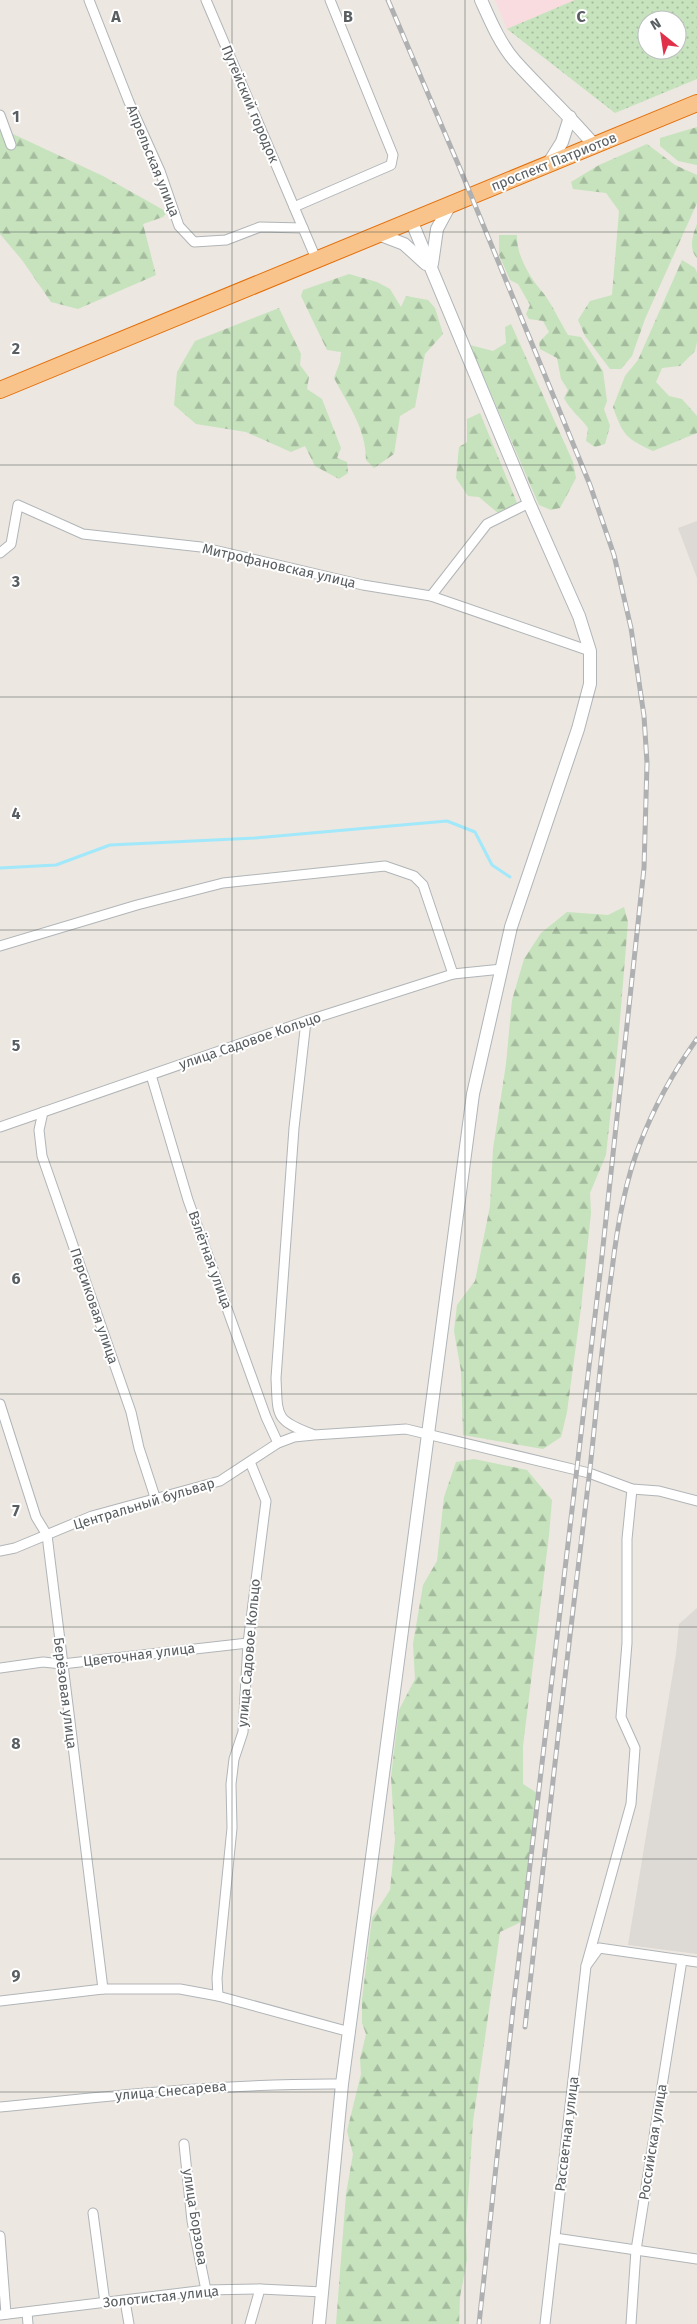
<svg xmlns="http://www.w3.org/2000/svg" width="697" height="2324" viewBox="0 0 697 2324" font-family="'Fira Sans',sans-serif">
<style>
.industrial{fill:#ddd9d5}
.medical{fill:#f9dcdf}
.forest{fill:url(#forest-firs)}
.park{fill:url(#park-dots);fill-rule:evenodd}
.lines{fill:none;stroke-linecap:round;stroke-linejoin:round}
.stream{stroke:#a1e8fb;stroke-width:3}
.street-casing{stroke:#b1b5b8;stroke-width:11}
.secondary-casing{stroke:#b0b5b8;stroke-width:14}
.highway-casing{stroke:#e36e09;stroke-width:18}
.street{stroke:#fff;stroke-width:9}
.secondary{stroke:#fff;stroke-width:12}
.highway{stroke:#f8c48b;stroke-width:16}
.rail-casing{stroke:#afb0b1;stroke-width:5}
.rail{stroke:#fff;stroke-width:3;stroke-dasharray:9;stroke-linecap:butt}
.grid{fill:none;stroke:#595e61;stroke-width:1;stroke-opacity:0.55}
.labels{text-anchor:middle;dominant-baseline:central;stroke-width:4;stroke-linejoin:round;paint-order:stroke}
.street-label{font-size:14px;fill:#595e61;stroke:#fff}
.grid-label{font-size:16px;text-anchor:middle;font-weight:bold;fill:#595e61;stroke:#fff;stroke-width:4;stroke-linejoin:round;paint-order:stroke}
</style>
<defs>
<pattern id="forest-firs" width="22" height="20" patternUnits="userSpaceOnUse" patternTransform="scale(1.25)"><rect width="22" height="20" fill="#c6e3bd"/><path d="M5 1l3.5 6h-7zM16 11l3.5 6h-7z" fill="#a4bb9d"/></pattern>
<pattern id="park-dots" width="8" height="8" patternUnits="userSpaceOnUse" patternTransform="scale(1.25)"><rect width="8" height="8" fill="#c6e3bd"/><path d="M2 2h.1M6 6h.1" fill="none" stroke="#a4bb9d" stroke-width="1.8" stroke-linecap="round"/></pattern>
</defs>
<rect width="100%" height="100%" fill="#ece7e0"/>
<g class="industrial">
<path d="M 697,521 L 697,578 L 678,528 Z"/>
<path d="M 697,1608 L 697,1954 L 628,1945 L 676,1654 L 679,1624 Z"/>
</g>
<path class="medical" d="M 495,0 L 575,0 L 507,29 Z"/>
<g class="forest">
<path d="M 697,127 L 697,165 L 678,161 L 660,146 L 660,138 Z"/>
<path d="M 0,128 L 103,176 L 167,212 L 163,217 L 143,224 L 156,275 L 78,309 L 51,302 L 22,260 L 0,234 Z"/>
<path d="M 647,144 L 675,165 L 697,175 L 697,203 L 645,319 L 632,356 L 621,369 L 610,369 L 585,336 L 578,320 L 590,301 L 612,295 L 619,211 L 606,193 L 573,189 L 571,182 L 599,165 Z"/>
<path d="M 697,224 L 697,258 C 688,249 693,234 697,224 Z"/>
<path d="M 499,235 L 517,235 C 516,256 531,279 544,294 C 553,306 560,322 568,335 L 581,337 L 603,371 L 607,401 L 604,409 L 610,426 L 605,444 L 595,447 L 586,441 L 588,428 C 580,417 570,410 564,398 L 568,390 L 561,379 L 557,358 L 540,349 L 539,342 L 549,332 L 543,321 L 529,319 L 526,314 L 530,305 L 518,284 L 510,280 L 499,255 Z"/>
<path d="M 682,260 L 695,268 L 697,273 L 697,342 L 695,351 L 680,366 L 662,368 L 656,382 L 669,396 L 682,399 L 697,416 L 697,433 L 653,451 C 625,438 623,435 613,407 L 625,376 L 638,360 Z"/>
<path d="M 349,274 L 377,282 L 390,289 L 401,307 L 406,296 L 428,300 L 435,308 L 443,334 L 425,354 L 415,407 L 400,416 L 394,454 L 374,468 L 366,460 C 366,428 348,405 334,378 L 340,362 L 341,352 L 327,350 L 301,296 L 303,290 Z"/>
<path d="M 279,308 L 301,354 L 300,365 L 309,377 L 307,389 L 322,399 L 341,448 L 337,458 L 347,462 L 348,473 L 339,479 L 315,466 L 305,446 L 291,452 L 246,432 L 196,424 L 174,405 L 177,372 L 195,341 Z"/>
<path d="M 511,324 L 573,462 L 576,478 L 560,508 L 551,510 L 539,505 L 470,345 L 493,351 L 506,343 L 505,327 Z"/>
<path d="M 480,413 L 517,503 L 498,513 L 479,497 L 468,496 L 456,478 L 459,447 L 467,442 L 467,419 Z"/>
<path d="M 624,907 L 628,922 L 618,1044 L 606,1155 L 590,1193 L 591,1213 L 581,1308 L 567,1412 L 561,1437 L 543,1449 L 463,1435 L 461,1371 L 454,1331 L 457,1305 L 475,1281 L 490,1206 L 493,1149 L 506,1064 L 512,1000 L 524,959 L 541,933 L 567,912 L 608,915 Z"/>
<path d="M 474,1459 L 527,1470 L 552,1500 L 549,1535 L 523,1746 L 523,1784 L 537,1793 L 523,1921 L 500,1932 L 473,2122 L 466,2229 L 467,2260 L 460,2297 L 459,2324 L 336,2324 L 346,2194 L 353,2154 L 347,2131 L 361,2074 L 360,2059 L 366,2034 L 362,2023 L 362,2000 L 372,1918 L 390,1890 L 395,1840 L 391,1777 L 399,1710 L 415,1679 L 413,1644 L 423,1585 L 437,1561 L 444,1497 L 456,1462 Z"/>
</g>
<path class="park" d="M 575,0 L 697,0 L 697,79 L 615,113 L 507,29 ZM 647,20 L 677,20 L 677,50 L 647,50 Z"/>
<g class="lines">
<path class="stream" d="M 0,868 L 56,865 L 110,845 L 255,838 L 447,821 L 475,832 L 492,865 L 510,877"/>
<defs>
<g id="street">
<path d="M 89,0 L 129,102 L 160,171 L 179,226 L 194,242 L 226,240 L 260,227 L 303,228"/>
<path d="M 206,0 L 294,207"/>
<path d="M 0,115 L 11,145"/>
<path d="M 317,261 L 294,207 L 391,165 L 393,155 L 330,0"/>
<path d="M 0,553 L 11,544 L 18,505 L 83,534 L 201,547 L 363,585 L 431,596 L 590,651"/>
<path d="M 431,596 L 487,524 L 529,503"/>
<path d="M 0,946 L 137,905 L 223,883 L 385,866 L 414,876 L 423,885 L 453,974"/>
<path d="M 306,1021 L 294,1128 L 276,1378 C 278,1416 274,1420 312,1434"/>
<path d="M 151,1075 L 188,1200 L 266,1417 L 278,1443"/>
<path d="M 43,1112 L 39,1130 L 42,1156 L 131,1412 L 139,1448 L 156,1500"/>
<path d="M 0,1127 L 306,1021 L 453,974 L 502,969"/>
<path d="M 0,1404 L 36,1517 L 47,1535 L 103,1989"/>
<path d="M 0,1551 L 15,1548 L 92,1516 L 220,1481 L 278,1443 L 294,1437 L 314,1435 L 406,1429 L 589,1473 L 632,1489 L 659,1491 L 697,1501"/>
<path d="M 0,1668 L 43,1662 L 62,1664 L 248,1643"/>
<path d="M 586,1966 L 631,1804 L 635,1748 L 621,1717 L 627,1643 L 627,1539 L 632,1489"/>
<path d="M 218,1996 L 217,1978 L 232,1828 L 231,1784 L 234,1759 L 243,1732 L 248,1643 L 266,1501 L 250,1462"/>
<path d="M 0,2001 L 103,1989 L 180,1989 L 218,1996 L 350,2032"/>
<path d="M 0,2107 C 114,2096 227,2083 342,2084"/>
<path d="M 184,2144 L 192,2221 L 206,2290"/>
<path d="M 93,2213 L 105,2303"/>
<path d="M 0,2236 L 6,2314"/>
<path d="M 555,2238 L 697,2259"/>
<path d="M 125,2301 L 129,2324"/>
<path d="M 27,2313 L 28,2324"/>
<path d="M 0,2315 L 206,2290 L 260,2289 L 323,2292"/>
<path d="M 250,2324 L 260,2289"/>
<path d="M 545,2324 L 586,1966 L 599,1948 L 697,1962"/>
<path d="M 631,2324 L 636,2250 L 682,1960"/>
</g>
<g id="secondary">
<path d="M 481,0 C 490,20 500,44 515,61 C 541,90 570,116 595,146"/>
<path d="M 547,166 L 562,142 L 570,117"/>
<path d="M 378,234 L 404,244 L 426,264"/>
<path d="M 432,264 L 437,229 L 451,203"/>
<path d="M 319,2324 L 342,2084 L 473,1094 L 511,927 L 578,729 L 590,684 L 590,651 L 579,616 L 529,503 L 411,220"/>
</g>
<path id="highway" d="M 0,390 L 697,103"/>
</defs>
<use href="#street" class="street-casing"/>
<use href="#secondary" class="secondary-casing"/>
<use href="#highway" class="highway-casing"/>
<use href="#street" class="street"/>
<use href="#secondary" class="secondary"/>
<use href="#highway" class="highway"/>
<defs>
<g id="rail">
<path d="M 388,0 L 461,171 L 590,485 L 614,555 L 631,628 L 644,716 L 647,763 L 644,868 L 601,1265 L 514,2000 L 479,2324"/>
<path d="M 525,2027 C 546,1844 566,1660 589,1477 C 597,1408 602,1338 612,1270 C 617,1228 624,1185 639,1146 C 654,1107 673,1072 697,1039"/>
</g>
</defs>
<use href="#rail" class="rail-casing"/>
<use href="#rail" class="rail"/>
</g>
<path class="grid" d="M 232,0 L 232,2324M 465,0 L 465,2324M 0,232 L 697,232M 0,465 L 697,465M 0,697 L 697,697M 0,930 L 697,930M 0,1162 L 697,1162M 0,1394 L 697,1394M 0,1627 L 697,1627M 0,1859 L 697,1859M 0,2092 L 697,2092"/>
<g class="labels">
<g class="street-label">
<text transform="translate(250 104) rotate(67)">Путейский городок</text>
<text transform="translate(153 161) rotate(68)">Апрельская улица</text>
<text transform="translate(554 162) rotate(-22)">проспект Патриотов</text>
<text transform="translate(279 566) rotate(13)">Митрофановская улица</text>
<text transform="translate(250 1041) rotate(-19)">улица Садовое Кольцо</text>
<text transform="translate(210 1260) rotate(70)">Взлётная улица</text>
<text transform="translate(94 1306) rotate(71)">Персиковая улица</text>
<text transform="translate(144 1504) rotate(-17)">Центральный бульвар</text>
<text transform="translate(249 1653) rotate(-85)">улица Садовое Кольцо</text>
<text transform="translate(139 1655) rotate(-7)">Цветочная улица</text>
<text transform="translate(65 1693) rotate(83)">Берёзовая улица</text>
<text transform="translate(171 2091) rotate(-5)">улица Снесарева</text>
<text transform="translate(567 2134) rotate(-83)">Рассветная улица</text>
<text transform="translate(653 2142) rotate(-81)">Российская улица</text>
<text transform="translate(195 2217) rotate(81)">улица Борзова</text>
<text transform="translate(161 2297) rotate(-6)">Золотистая улица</text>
</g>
</g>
<g class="grid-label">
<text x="116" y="22">A</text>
<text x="348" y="22">B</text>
<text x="581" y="22">C</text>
<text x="16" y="122">1</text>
<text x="16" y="354">2</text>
<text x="16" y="587">3</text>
<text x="16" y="819">4</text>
<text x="16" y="1051">5</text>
<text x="16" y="1284">6</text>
<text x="16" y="1516">7</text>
<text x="16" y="1749">8</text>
<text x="16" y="1981">9</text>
</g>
<g transform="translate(662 35) rotate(330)"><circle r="24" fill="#ffffff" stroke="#bdbfc0"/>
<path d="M0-4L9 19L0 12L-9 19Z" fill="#e1314a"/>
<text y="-8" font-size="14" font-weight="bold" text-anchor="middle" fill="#595e61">N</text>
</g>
</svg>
